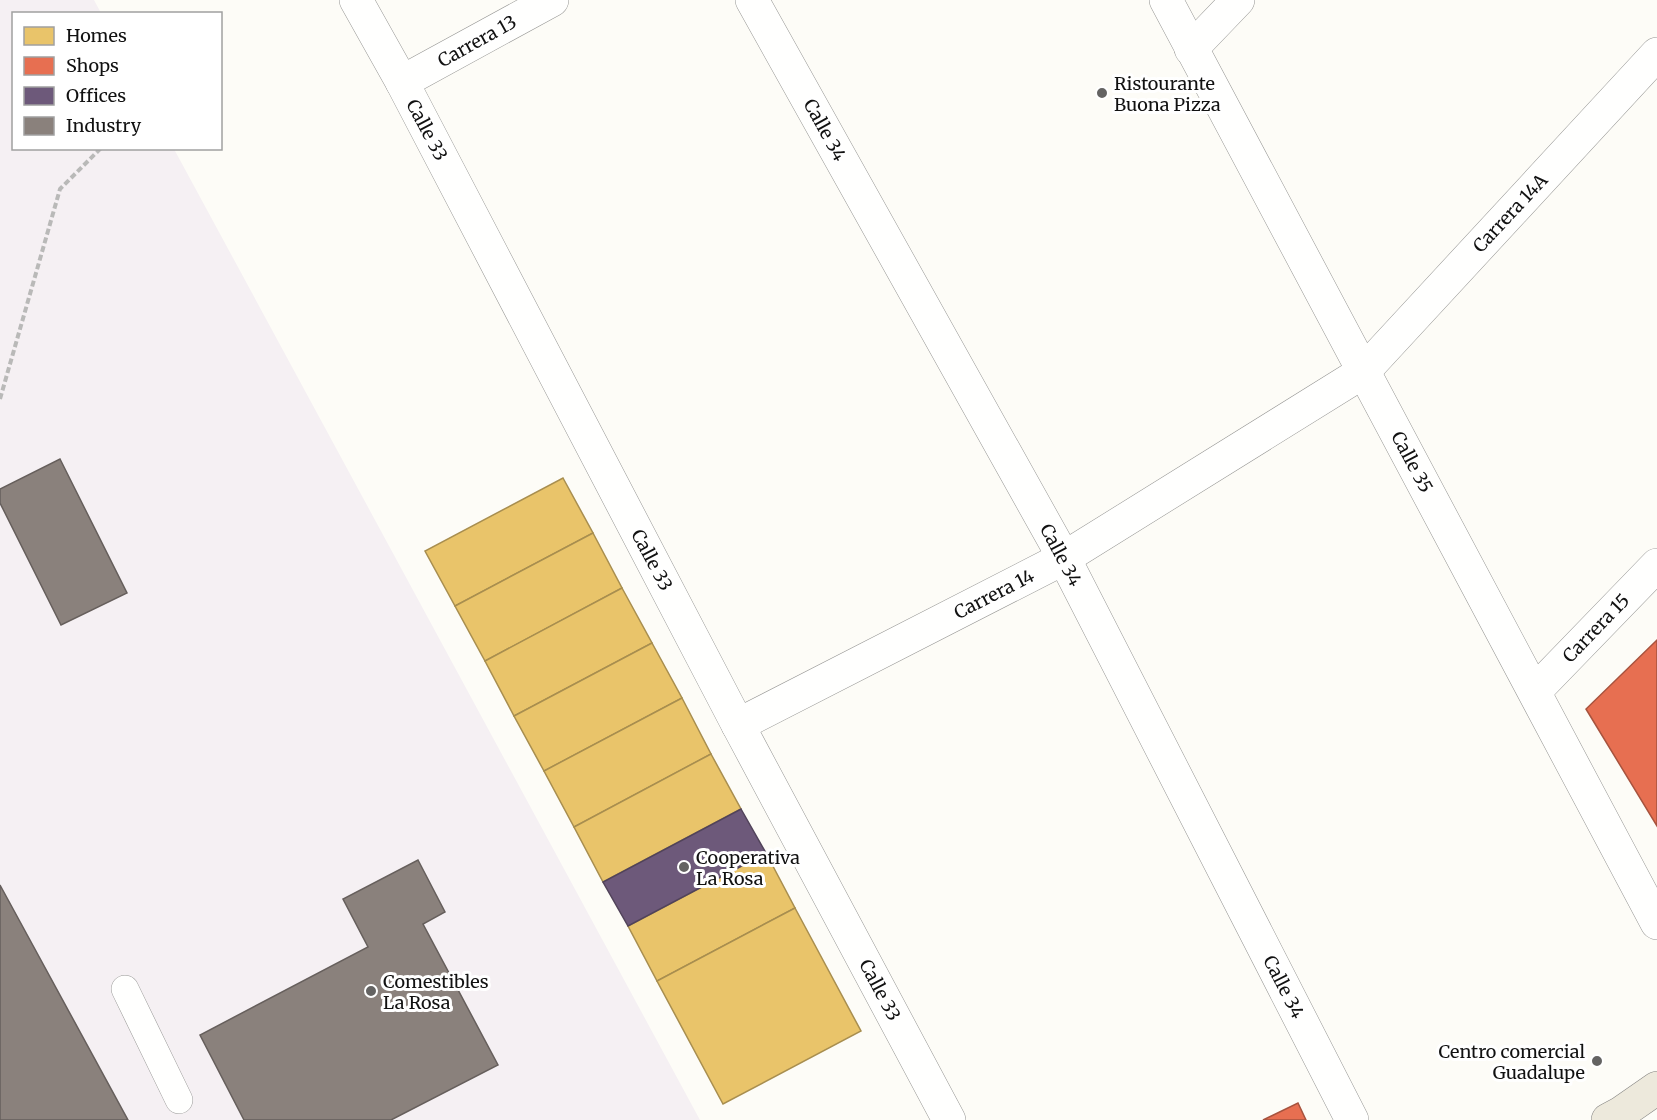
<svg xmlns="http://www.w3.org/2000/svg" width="1657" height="1120" viewBox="0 0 1657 1120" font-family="Merriweather,serif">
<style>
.industrial{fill:#f5f0f3}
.homes{fill:#e9c46a;stroke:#a88e4f;stroke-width:1.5}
.shops{fill:#e76f51;stroke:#a7533e;stroke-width:1.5}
.offices{fill:#6d597a;stroke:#51435a;stroke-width:1.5}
.industry{fill:#8a817c;stroke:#665f5c;stroke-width:1.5}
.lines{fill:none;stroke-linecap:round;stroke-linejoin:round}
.service-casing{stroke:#979795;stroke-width:28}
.minor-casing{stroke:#979795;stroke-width:34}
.primary-casing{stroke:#858482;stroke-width:34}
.path{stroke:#b9b9b8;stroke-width:4;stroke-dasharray:6 3;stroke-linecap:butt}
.service{stroke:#fffffe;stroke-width:27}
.minor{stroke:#fffffe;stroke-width:33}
.primary{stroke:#ede9dc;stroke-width:33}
.poi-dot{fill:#646362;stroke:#fff;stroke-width:2}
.labels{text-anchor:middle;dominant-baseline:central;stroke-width:6;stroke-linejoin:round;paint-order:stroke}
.street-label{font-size:18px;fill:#111;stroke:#fff}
.poi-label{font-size:18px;fill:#111;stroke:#fff;text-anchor:start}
</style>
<rect width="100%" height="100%" fill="#fdfcf7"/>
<path class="industrial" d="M 0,0 L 94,0 L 101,13 L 14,14 L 14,148 L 174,149 L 700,1120 L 0,1120 Z"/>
<g class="homes">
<path d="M 563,478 L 593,533 L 455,606 L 425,551 Z"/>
<path d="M 593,533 L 622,588 L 485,661 L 455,606 Z"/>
<path d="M 622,588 L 652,643 L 514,716 L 485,661 Z"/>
<path d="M 652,643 L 682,698 L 544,771 L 514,716 Z"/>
<path d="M 682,698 L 711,754 L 574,827 L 544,771 Z"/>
<path d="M 711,754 L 741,809 L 603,882 L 574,827 Z"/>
<path d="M 766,853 L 795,908 L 657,981 L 628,926 Z"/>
<path d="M 795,908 L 861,1031 L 723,1104 L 657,981 Z"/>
</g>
<g class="shops">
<path d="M 1657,640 L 1657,826 L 1586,709 Z"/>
<path d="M 1298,1103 L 1306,1120 L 1263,1120 Z"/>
</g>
<path class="offices" d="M 741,809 L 766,853 L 628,926 L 603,882 Z"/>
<g class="industry">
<path d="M 60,459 L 127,593 L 61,625 L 0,503 L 0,489 Z"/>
<path d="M 418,860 L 445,912 L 423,924 L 498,1065 L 391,1120 L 244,1120 L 200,1035 L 368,947 L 343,899 Z"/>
<path d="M 0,885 L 128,1120 L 0,1120 Z"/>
</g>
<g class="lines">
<defs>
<path id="service" d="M 125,989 L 179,1100"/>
<g id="minor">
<path d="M 356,0 L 402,82 L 738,725 L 949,1120"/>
<path d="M 752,0 L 1064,558 L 1352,1120"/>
<path d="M 1166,0 L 1657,923"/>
<path d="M 1191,49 L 1238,0"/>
<path d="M 402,82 L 552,0"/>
<path d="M 1535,691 L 1657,565"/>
<path d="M 738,725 L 1064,558 L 1363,372 L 1657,54"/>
</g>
<path id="primary" d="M 1608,1120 L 1621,1113 L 1657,1088"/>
</defs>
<use href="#service" class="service-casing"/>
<use href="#minor" class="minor-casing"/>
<use href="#primary" class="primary-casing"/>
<path class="path" d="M 0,399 L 60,189 L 101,148"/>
<use href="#service" class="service"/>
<use href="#minor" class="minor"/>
<use href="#primary" class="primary"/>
</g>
<g class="poi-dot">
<circle cx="1102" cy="93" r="6"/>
<circle cx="684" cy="867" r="6"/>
<circle cx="371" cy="991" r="6"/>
<circle cx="1597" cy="1061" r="6"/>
</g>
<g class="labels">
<g class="street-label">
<text transform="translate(477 41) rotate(-29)">Carrera 13</text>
<text transform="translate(427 130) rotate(62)">Calle 33</text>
<text transform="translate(825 130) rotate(61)">Calle 34</text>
<text transform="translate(1510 213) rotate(-47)">Carrera 14A</text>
<text transform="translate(1412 462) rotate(62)">Calle 35</text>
<text transform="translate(1061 555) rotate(62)">Calle 34</text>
<text transform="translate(652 560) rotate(62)">Calle 33</text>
<text transform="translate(994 594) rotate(-27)">Carrera 14</text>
<text transform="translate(1596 628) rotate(-46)">Carrera 15</text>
<text transform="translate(1284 987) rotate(63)">Calle 34</text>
<text transform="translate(880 990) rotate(62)">Calle 33</text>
</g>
<g class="poi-label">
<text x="1114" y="83">Ristourante<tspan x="1114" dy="21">Buona Pizza</tspan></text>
<text x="696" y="857">Cooperativa<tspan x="696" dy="21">La Rosa</tspan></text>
<text x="383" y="981">Comestibles<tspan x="383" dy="21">La Rosa</tspan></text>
<text x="1585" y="1051" text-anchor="end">Centro comercial<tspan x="1585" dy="21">Guadalupe</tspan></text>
</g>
</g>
<rect x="12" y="12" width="210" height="138" fill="#ffffff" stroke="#a0a0a0" stroke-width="1.5"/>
<rect x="24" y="27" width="30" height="18" fill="#e9c46a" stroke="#a0a0a0" stroke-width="1.5"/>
<text x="66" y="42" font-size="18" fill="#111111">Homes</text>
<rect x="24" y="57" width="30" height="18" fill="#e76f51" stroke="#a0a0a0" stroke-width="1.5"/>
<text x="66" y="72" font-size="18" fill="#111111">Shops</text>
<rect x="24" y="87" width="30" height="18" fill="#6d597a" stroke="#a0a0a0" stroke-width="1.5"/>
<text x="66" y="102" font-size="18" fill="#111111">Offices</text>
<rect x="24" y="117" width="30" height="18" fill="#8a817c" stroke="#a0a0a0" stroke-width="1.5"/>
<text x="66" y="132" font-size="18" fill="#111111">Industry</text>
</svg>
